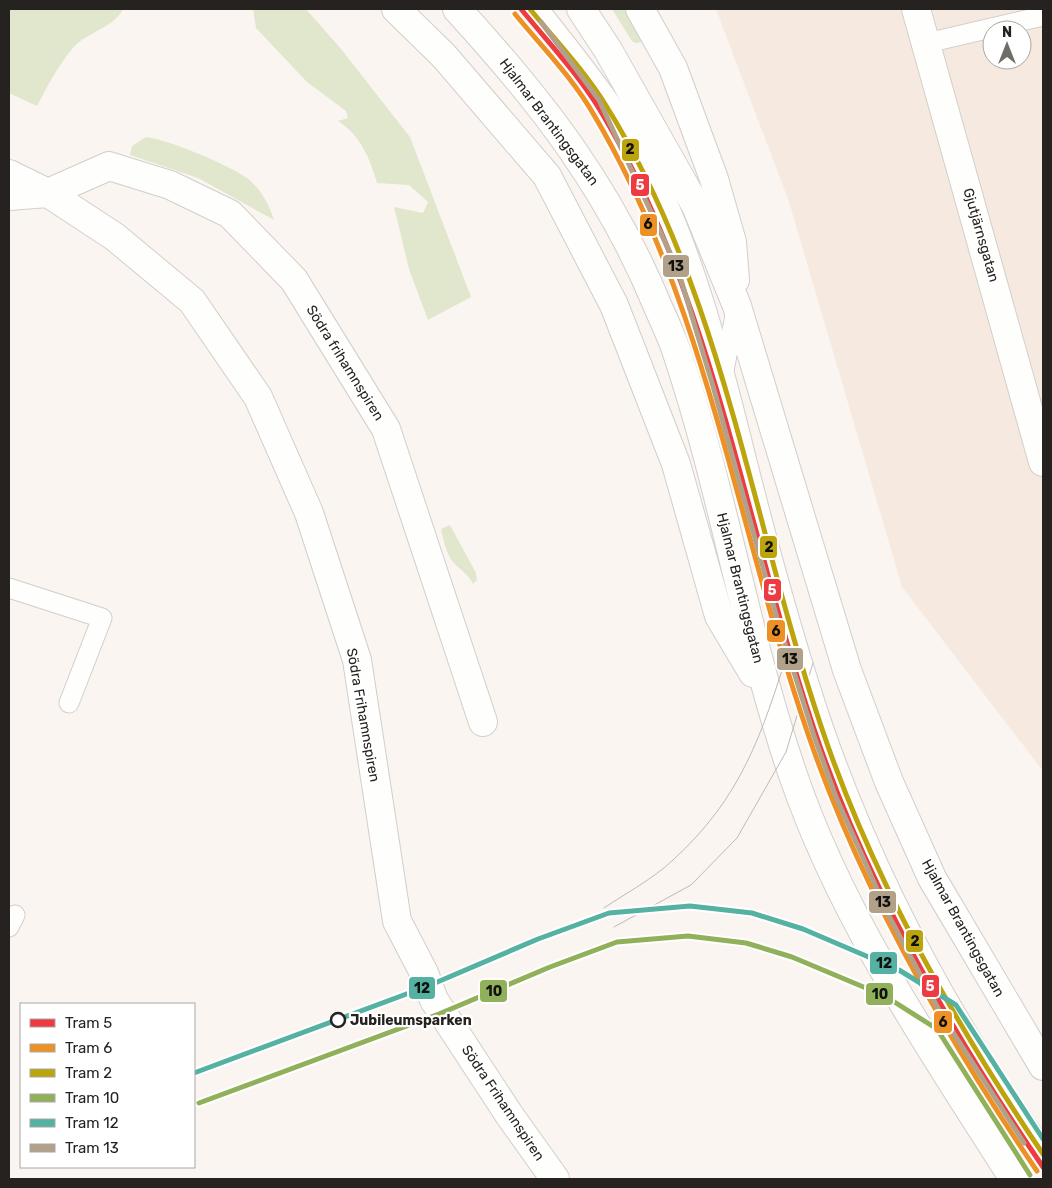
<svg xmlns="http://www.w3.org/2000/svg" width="1052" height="1188" viewBox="0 0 1052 1188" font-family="Rubik,sans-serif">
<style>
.built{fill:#f6eae0;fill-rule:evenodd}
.green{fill:#e1e7cd}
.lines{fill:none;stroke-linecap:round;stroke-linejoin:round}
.service-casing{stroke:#d2cecb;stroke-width:21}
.minor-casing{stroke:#d2cecb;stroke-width:30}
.secondary-casing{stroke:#d2cecb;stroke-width:30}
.service{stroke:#fefefd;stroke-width:19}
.minor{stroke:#fefefd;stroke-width:28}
.secondary{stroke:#fefefd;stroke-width:28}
.tram{stroke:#bcbaba;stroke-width:1}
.tram-1-casing{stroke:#fff;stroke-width:9}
.tram-2-casing{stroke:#fff;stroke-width:9}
.tram-3-casing{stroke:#fff;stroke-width:9}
.tram-4-casing{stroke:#fff;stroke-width:9}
.tram-5-casing{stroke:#fff;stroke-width:9}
.tram-6-casing{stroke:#fff;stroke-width:9}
.tram-1{stroke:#ee3a41;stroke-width:5}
.tram-2{stroke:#ed9127;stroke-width:5}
.tram-3{stroke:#bca50c;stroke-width:5}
.tram-4{stroke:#90b15a;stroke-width:5}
.tram-5{stroke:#55b1a1;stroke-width:5}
.tram-6{stroke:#b2a189;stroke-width:5}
.stop-dot{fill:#fff;stroke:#26221f;stroke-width:2.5}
.labels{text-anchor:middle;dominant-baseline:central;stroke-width:4.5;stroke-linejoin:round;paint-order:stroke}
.street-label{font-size:14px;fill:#26221f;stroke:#fff}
.stop-label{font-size:14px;font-weight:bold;fill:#26221f;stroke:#fff;text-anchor:start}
.line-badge{stroke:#fff;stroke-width:2}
.badge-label{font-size:14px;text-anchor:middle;font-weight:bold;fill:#fff}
.pale-badge-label{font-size:14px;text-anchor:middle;font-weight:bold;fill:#111}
</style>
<rect width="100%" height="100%" fill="#faf5f1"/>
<path class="built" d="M 716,9 L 1043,9 L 1043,771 L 902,587 L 789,202 ZM 992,30 L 1022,30 L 1022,60 L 992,60 Z"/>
<g class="green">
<path d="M 9,9 L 123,9 C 114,28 86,32 72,49 C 58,66 47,87 37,106 L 9,93 Z"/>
<path d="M 253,9 L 306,9 L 341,49 L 410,137 L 471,297 L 428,320 L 409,269 L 394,207 L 423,213 L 428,202 L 409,185 L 377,183 C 370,158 360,135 338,121 L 348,118 L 346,111 L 307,82 L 256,28 Z"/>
<path d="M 612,9 L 630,9 L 643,42 L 635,43 L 632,41 Z"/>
<path d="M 146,137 C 167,139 229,165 247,178 C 260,188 269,204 274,220 L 198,178 L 130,155 L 132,146 Z"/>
<path d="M 450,525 L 476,573 L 477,580 L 473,584 C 468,573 461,571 454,563 C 447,556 443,539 441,529 Z"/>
</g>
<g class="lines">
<defs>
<g id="service">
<path d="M 539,9 C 582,64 626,117 657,180 C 700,268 725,374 749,469 C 771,556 795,644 824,729 C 876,878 952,1020 1043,1148"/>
<path d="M 927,43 L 1043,16"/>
<path d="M 724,370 L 736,311"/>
<path d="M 9,588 L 102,618 L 69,703"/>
<path d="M 9,927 L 15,915"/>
</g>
<g id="minor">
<path d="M 916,9 L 1043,462"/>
<path d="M 9,174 L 48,193 L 115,237 L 192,301 L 258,397 L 309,513 L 357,660 L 397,921 L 424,973 L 434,1000 L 510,1116 L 555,1179"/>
<path d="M 9,196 L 48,193 L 109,166 L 170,185 L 230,214 L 294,280 L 386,429 L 483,722"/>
</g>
<g id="secondary">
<path d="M 396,9 L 444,56 L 547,176 L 614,305 L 676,464 L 719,616 L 753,673"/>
<path d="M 457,9 C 543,103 609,188 658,307 C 665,323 673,339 678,356 C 724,494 746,638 793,775 C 843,921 932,1050 1014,1179"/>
<path d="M 581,9 L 608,50 L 696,206 L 737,306 L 847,670 L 889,782 L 932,878 L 1043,1066"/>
<path d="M 640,9 L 673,68 L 714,179 L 732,242 L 735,280"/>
</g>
</defs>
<use href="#service" class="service-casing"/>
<use href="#minor" class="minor-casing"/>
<use href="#secondary" class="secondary-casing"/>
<use href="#service" class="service"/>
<use href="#minor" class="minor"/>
<use href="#secondary" class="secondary"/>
<g class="tram">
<path d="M 604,908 C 626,893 653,879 673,860 C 742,797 762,734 789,648"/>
<path d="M 614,927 L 691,885 L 737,838 L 786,752 L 813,663"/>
</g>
<defs>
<path id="tram-1" d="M 521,9 C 548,42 578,74 600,110 C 714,300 744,522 814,729 C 866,884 951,1032 1043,1167"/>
<path id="tram-2" d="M 515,14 C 542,47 573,78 594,115 C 707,306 737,527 808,734 C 861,889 945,1036 1037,1171"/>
<path id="tram-3" d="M 530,9 C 555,40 584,70 605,104 C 723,292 751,519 821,726 C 871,876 955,1024 1043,1154"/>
<path id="tram-4" d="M 199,1103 L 439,1014 L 550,967 L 617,942 L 688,936 L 746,943 L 792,957 L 885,996 L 937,1029 L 1030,1175"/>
<path id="tram-5" d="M 194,1073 L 428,986 L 538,939 L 609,913 L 690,906 L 752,913 L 803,929 L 899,970 L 956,1005 L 1043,1139"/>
<path id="tram-6" d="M 541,22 L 599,100 L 678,270 L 713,386 L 777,618 L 814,736 L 836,797 L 889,916 L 940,1012 L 1024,1143"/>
</defs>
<use href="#tram-1" class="tram-1-casing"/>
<use href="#tram-2" class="tram-2-casing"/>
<use href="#tram-3" class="tram-3-casing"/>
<use href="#tram-4" class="tram-4-casing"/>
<use href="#tram-5" class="tram-5-casing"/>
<use href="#tram-6" class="tram-6-casing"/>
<use href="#tram-1" class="tram-1"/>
<use href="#tram-2" class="tram-2"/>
<use href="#tram-3" class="tram-3"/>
<use href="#tram-4" class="tram-4"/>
<use href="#tram-5" class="tram-5"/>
<use href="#tram-6" class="tram-6"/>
</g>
<circle class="stop-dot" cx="338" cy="1020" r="7"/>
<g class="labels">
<g class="street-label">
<text transform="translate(549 122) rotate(53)">Hjalmar Brantingsgatan</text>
<text transform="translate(981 235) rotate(74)">Gjutjärnsgatan</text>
<text transform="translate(345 363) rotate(58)">Södra frihamnspiren</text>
<text transform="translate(740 588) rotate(76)">Hjalmar Brantingsgatan</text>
<text transform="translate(363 715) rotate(80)">Södra Frihamnspiren</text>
<text transform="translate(963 928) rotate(61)">Hjalmar Brantingsgatan</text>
<text transform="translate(503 1103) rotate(56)">Södra Frihamnspiren</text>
</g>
<g class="stop-label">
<text x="350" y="1020">Jubileumsparken</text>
</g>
</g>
<g class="line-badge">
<rect x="621" y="138" width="19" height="24" rx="5" fill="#bca50c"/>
<rect x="630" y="173" width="20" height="24" rx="5" fill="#ee3a41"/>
<rect x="639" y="213" width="19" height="24" rx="5" fill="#ed9127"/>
<rect x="662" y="254" width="28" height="24" rx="5" fill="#b2a189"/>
<rect x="759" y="535" width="19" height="24" rx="5" fill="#bca50c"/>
<rect x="763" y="578" width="19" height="24" rx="5" fill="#ee3a41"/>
<rect x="766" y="619" width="20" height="24" rx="5" fill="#ed9127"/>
<rect x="776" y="647" width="28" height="24" rx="5" fill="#b2a189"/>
<rect x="868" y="890" width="29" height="24" rx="5" fill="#b2a189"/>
<rect x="905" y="929" width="19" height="24" rx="5" fill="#bca50c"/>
<rect x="869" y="951" width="29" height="24" rx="5" fill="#55b1a1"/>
<rect x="921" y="974" width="19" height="24" rx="5" fill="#ee3a41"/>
<rect x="408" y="976" width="28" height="24" rx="5" fill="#55b1a1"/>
<rect x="479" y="979" width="29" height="24" rx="5" fill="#90b15a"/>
<rect x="865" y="982" width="29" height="24" rx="5" fill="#90b15a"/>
<rect x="933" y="1010" width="20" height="24" rx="5" fill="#ed9127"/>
</g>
<g class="badge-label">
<text x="640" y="190">5</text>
<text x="772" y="595">5</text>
<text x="930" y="991">5</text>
</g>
<g class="pale-badge-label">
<text x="630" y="154">2</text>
<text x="648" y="229">6</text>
<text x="676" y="271">13</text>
<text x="769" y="552">2</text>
<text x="776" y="636">6</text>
<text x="790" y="664">13</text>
<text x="883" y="907">13</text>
<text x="915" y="946">2</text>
<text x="884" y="968">12</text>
<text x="422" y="993">12</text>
<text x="494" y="996">10</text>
<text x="880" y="999">10</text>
<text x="943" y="1027">6</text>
</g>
<rect width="1052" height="1188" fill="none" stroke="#26221f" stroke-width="20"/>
<rect x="20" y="1003" width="175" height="165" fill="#ffffff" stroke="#a8a7a5"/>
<rect x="30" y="1019" width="25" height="8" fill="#ee3a41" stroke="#a8a7a5"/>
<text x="65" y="1028" font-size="15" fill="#26221f">Tram 5</text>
<rect x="30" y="1044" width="25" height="8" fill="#ed9127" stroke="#a8a7a5"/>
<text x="65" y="1053" font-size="15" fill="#26221f">Tram 6</text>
<rect x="30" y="1069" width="25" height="8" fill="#bca50c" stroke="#a8a7a5"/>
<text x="65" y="1078" font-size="15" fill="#26221f">Tram 2</text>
<rect x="30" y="1094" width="25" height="8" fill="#90b15a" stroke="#a8a7a5"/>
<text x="65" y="1103" font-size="15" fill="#26221f">Tram 10</text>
<rect x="30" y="1119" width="25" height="8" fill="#55b1a1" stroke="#a8a7a5"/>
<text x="65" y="1128" font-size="15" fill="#26221f">Tram 12</text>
<rect x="30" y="1144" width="25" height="8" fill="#b2a189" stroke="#a8a7a5"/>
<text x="65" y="1153" font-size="15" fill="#26221f">Tram 13</text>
<g transform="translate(1007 45)"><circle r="24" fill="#ffffff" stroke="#a8a7a5"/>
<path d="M0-4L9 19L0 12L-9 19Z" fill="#706c68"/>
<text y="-8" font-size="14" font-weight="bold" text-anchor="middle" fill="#26221f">N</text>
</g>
</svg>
